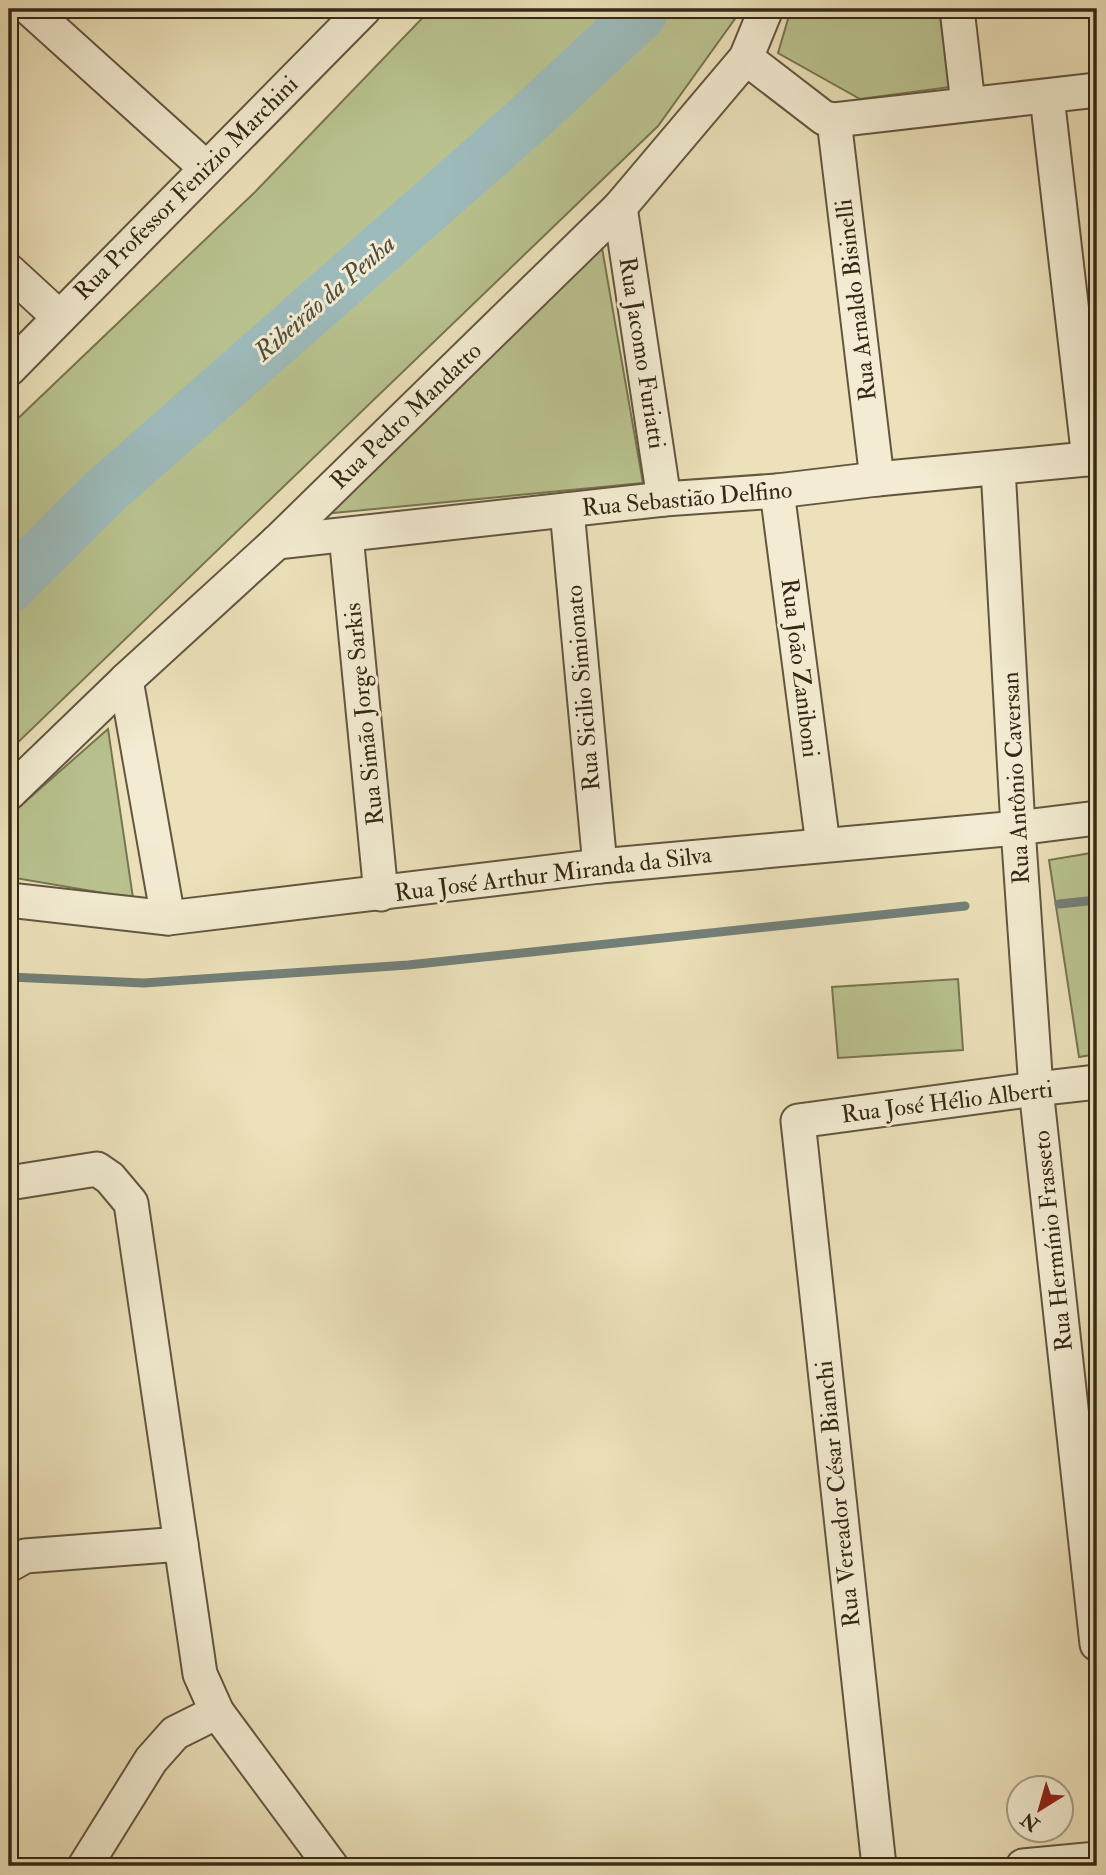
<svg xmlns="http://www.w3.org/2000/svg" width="1106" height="1875" viewBox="0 0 1106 1875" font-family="'IM FELL Double Pica',serif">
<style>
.green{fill:#b9c28f;stroke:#777552;stroke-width:2}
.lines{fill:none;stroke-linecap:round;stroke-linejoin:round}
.stream{stroke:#738079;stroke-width:9}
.river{stroke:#9dbbbb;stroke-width:52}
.minor-casing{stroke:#63563f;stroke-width:37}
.minor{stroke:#f3ecd2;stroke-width:33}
.labels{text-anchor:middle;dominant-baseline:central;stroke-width:6;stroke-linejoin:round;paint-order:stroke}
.street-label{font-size:24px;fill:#352816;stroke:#f3ecd2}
.water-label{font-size:26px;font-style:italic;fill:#4f4d3f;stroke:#f3ecd2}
</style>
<rect width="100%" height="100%" fill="#ece1ba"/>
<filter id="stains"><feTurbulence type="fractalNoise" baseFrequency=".00286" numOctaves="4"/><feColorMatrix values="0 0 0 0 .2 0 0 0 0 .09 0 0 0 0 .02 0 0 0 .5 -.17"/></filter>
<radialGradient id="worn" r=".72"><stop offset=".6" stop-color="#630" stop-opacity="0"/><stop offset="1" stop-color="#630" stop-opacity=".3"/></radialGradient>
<g class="green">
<path d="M 431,9 L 742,9 L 658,126 L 9,751 L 9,427 L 255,192 Z"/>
<path d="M 791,9 L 939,9 L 950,87 L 860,99 L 778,53 Z"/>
<path d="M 602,248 L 643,483 L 323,514 Z"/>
<path d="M 108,729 L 133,898 L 9,877 L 9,816 Z"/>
<path d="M 1097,852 L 1097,1054 L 1079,1057 L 1049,860 Z"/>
<path d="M 958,979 L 963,1050 L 838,1058 L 832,987 Z"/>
</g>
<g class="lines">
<g class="stream">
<path d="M 1059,904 L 1097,900"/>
<path d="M 9,977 L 144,983 L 408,965 L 965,906"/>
</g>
<path class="river" d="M 9,587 L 103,493 L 524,123 L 641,14 L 642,9"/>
<defs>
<g id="minor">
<path d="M 30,9 L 206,168"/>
<path d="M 957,9 L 968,104"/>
<path d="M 746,58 L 824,118 L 834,120 L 1097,90"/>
<path d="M 1047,97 L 1089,459"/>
<path d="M 834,120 L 877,479"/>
<path d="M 620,207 L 664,499"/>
<path d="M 9,271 L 59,317"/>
<path d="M 9,369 L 364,9"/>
<path d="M 998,468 L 1018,828 L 1036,1089 L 1097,1644"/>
<path d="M 777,491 L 823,845"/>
<path d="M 567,510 L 600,866"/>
<path d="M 346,535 L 381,894"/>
<path d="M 277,542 L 664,499 L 777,491 L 877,479 L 1097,458"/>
<path d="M 126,680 L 168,918"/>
<path d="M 9,793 L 126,680 L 277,542 L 620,207 L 746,58 L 766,9"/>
<path d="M 9,900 L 168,918 L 600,866 L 1018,828 L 1097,818"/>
<path d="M 9,1183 L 97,1169 L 110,1178 L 131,1203 L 200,1674 L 217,1712 L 331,1866"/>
<path d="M 9,1565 L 25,1556 L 181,1544"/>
<path d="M 85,1866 L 151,1760 L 175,1733 L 217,1712"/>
<path d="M 879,1866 L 798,1121 L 1036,1089 L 1097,1082"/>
<path d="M 1023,1866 L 1097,1859"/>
</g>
</defs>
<use href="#minor" class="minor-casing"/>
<use href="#minor" class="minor"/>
</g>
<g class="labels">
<g class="street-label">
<text transform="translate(186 188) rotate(-45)">Rua Professor Fenizio Marchini</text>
<text transform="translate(856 300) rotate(-97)">Rua Arnaldo Bisinelli</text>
<text transform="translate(642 353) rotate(81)">Rua Jacomo Furiatti</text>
<text transform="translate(406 416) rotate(-44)">Rua Pedro Mandatto</text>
<text transform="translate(687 499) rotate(-5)">Rua Sebastião Delfino</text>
<text transform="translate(800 668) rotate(83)">Rua João Zaniboni</text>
<text transform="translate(583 688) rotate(-95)">Rua Sicilio Simionato</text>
<text transform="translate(364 714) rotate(-96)">Rua Simão Jorge Sarkis</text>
<text transform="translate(1016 778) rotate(-93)">Rua Antônio Caversan</text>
<text transform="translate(553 874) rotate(-7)">Rua José Arthur Miranda da Silva</text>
<text transform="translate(947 1102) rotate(-7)">Rua José Hélio Alberti</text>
<text transform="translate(1053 1241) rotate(-96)">Rua Hermínio Frasseto</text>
<text transform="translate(838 1494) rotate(-96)">Rua Vereador César Bianchi</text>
</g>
<g class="water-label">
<text transform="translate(325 298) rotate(-41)">Ribeirão da Penha</text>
</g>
</g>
<rect width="1106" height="1875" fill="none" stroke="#ece1ba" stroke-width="35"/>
<rect x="10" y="10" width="1085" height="1854" fill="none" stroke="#352816" stroke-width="3.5"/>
<rect x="18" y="18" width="1071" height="1840" fill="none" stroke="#352816" stroke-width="2"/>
<g transform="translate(1040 1809) rotate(217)"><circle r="33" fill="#f3ecd2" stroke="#a79e87" stroke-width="2"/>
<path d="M0-5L12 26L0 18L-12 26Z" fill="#8f2418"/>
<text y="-10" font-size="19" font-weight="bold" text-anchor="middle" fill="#352816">N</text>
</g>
<rect width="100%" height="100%" filter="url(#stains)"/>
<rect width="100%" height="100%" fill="url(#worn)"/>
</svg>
